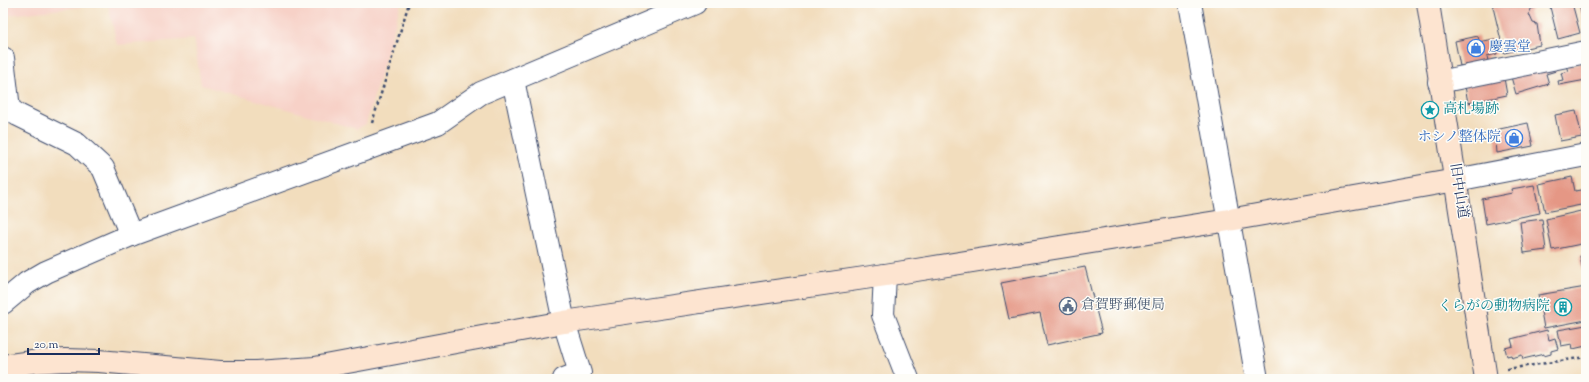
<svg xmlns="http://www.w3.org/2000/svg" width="1589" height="382" viewBox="0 0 1589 382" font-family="'Sorts Mill Goudy','Noto Serif JP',serif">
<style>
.built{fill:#f7d1c7}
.building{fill:#e59785}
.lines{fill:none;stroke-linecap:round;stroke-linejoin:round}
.street-casing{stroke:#3b496c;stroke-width:24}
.secondary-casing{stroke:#3b496c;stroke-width:24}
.path{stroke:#3b496c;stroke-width:2.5;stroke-dasharray:3 3;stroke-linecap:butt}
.street{stroke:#fff;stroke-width:22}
.secondary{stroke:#fde4d0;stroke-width:22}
.labels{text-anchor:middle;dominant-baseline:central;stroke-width:3;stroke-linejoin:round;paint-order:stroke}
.shop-label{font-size:14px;fill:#366cbe;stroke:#fdfcf7;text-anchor:start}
.culture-label{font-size:14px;fill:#0d838f;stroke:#fdfcf7;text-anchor:start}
.street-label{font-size:14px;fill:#1b2f5e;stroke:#fdfcf7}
.service-label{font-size:14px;fill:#4e5e75;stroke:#fdfcf7;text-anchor:start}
</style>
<rect width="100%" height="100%" fill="#fdfcf7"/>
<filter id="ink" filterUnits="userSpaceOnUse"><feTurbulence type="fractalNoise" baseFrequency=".025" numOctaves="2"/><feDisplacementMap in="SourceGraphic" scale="8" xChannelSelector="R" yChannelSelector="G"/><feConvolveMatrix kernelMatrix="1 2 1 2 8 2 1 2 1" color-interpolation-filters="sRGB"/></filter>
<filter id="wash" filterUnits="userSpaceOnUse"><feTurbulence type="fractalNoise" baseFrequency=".012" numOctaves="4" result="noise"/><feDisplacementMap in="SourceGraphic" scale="16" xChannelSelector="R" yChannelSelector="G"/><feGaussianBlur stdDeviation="0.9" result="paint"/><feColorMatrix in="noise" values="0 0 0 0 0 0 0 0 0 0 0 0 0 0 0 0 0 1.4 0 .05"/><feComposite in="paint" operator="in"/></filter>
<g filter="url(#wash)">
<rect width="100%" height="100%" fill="#f2ddbd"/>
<path class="built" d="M 3,3 L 401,3 L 366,124 L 357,129 L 201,85 L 194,39 L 117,45 L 108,4 L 9,15 L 9,20 L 3,21 Z"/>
<g id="blocks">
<g class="building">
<path d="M 1492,3 L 1535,3 L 1536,7 L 1531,9 L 1529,14 L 1533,23 L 1537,24 L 1540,45 L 1504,53 Z"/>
<path d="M 1549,3 L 1572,3 L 1580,33 L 1558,39 Z"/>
<path d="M 1576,3 L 1586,3 L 1586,33 L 1580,7 L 1577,6 Z"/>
<path d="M 1478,36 L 1479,42 L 1494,39 L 1497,54 L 1487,56 L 1488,61 L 1460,66 L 1455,41 Z"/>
<path d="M 1586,62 L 1586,80 L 1559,85 L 1558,81 L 1563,80 L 1561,73 L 1569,71 L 1567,66 Z"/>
<path d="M 1554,65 L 1556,71 L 1546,74 L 1549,84 L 1516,94 L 1511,77 Z"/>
<path d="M 1504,78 L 1507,95 L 1468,103 L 1465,86 Z"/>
<path d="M 1576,111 L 1582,137 L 1560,141 L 1555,115 Z"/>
<path d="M 1528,123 L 1533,146 L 1497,153 L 1495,130 Z"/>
<path d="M 1572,177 L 1575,191 L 1586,189 L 1586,204 L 1545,212 L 1539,184 Z"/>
<path d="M 1534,185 L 1540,213 L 1486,224 L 1482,199 L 1512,193 L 1511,189 Z"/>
<path d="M 1585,210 L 1586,219 L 1583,220 L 1586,243 L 1552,250 L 1546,219 Z"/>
<path d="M 1542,219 L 1546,250 L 1524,253 L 1520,222 Z"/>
<path d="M 1586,254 L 1586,280 L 1585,280 L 1580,256 Z"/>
<path d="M 1085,267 L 1102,333 L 1047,345 L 1040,313 L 1009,319 L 1001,283 Z"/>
<path d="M 1586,287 L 1586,320 L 1544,328 L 1538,295 Z"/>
<path d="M 1586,325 L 1586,346 L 1573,349 L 1572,344 L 1561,346 L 1558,330 Z"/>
<path d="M 1547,330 L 1549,340 L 1555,338 L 1558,349 L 1551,351 L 1551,354 L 1544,356 L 1544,354 L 1523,359 L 1522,355 L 1512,358 L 1511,355 L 1507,356 L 1505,348 L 1513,346 L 1511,339 Z"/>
</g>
</g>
</g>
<g filter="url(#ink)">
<use href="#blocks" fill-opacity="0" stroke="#3b496c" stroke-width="1"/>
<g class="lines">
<defs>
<g id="street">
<path d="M 1190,3 L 1257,379"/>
<path d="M 3,58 L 9,109 L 18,115 L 77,144 L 103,168 L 131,235"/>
<path d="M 513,80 L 564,322 L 580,373 L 564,379"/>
<path d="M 1439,82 L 1586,52"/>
<path d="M 1456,180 L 1586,155"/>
<path d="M 885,275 L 883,315 L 908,379"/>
<path d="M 3,303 L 27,283 L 46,272 L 131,235 L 438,123 L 481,93 L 695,3"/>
</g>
<g id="secondary">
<path d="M 1428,3 L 1486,379"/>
<path d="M 3,366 L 32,362 L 65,360 L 99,361 L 220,372 L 256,372 L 315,368 L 564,322 L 885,275 L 1229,220 L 1456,180"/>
</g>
</defs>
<use href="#street" class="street-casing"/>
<use href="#secondary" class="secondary-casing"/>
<g class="path">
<path d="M 372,123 L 409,3"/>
<path d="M 1507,369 L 1586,357"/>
</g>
<use href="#street" class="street"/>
<use href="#secondary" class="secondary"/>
</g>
</g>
<defs>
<symbol id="shop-ring" viewBox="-11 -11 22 22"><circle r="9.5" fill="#fdfcf7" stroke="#3f7fe0" stroke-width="1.5"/><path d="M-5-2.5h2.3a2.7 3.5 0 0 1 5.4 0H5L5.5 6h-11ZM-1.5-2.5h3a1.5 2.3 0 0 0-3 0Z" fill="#3f7fe0"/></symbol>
<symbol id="sight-ring" viewBox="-11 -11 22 22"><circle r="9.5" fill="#fdfcf7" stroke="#0f9aa8" stroke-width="1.5"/><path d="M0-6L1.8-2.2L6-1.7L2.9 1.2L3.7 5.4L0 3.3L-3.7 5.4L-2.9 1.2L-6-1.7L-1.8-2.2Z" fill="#0f9aa8"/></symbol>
<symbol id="civic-ring" viewBox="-11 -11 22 22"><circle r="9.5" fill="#fdfcf7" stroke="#5c6f8a" stroke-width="1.5"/><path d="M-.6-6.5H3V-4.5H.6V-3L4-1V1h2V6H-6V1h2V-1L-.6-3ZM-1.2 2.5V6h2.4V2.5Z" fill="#5c6f8a"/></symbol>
<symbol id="building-ring" viewBox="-11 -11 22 22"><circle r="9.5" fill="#fdfcf7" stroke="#0f9aa8" stroke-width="1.5"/><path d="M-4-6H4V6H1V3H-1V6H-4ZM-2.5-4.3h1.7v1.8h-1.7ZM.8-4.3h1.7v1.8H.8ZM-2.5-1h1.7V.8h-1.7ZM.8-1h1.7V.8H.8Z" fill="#0f9aa8"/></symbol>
</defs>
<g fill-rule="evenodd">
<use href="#shop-ring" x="1466" y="38" width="20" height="20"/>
<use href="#sight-ring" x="1420" y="100" width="20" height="20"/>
<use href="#shop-ring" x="1504" y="128" width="20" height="20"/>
<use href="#civic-ring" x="1058" y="296" width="20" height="20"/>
<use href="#building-ring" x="1553" y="297" width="20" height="20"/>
</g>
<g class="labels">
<g class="shop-label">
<text x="1489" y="48">慶雲堂</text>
<text x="1501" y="138" text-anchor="end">ホシノ整体院</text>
</g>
<g class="culture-label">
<text x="1443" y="110">高札場跡</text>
<text x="1550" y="307" text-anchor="end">くらがの動物病院</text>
</g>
<g class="street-label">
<text transform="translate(1458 191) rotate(81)">旧中山道</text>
</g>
<g class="service-label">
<text x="1081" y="306">倉賀野郵便局</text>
</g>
</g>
<rect width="1589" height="382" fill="none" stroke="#fdfcf7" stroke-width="16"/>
<path d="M28 348v6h71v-6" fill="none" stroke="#1b2f5e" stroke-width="2"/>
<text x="34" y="348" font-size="12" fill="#1b2f5e" stroke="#fdfcf7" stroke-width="3" paint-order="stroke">20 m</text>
</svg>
